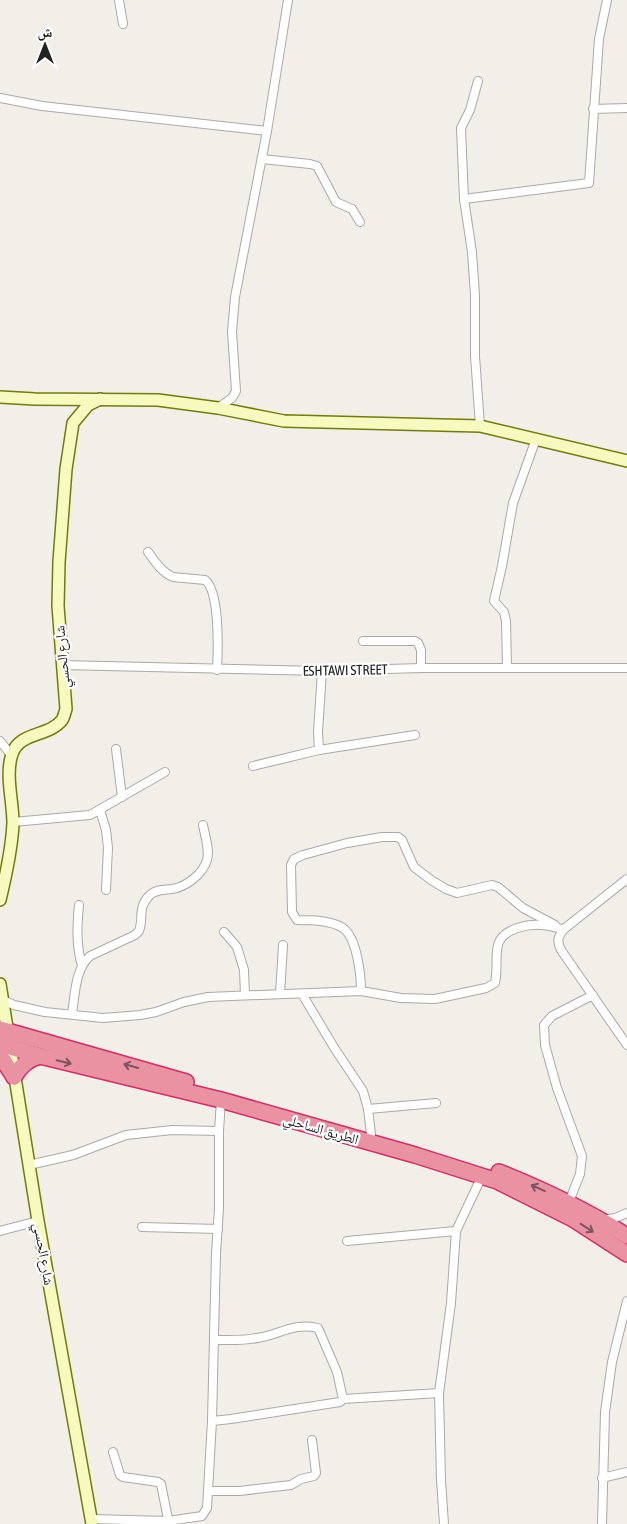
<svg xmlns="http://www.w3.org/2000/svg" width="627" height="1524" viewBox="0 0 627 1524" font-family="'Asap Condensed','Noto Naskh Arabic',sans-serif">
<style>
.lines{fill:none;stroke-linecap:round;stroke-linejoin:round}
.street-casing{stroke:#a9a9a9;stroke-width:10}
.secondary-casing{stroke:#707d05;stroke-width:14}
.highway-casing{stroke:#dc2a67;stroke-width:18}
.street{stroke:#fff;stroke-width:8}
.secondary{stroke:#f7fabf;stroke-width:11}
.highway{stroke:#e892a2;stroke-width:15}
.oneway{stroke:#7b545c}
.labels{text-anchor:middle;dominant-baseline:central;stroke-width:4.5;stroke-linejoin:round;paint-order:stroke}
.street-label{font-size:14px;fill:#222;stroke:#fff}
</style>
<rect width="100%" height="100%" fill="#f2efe9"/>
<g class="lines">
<defs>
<g id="street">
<path d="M 119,0 L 123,24"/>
<path d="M 0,98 L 42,106 L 267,131"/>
<path d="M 593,109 L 627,108"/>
<path d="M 262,159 L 310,164 L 317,166 L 336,202 L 352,209 L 360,222"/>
<path d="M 464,199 L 461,128 L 470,110 L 478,81"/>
<path d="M 218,408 L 232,398 L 236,391 L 232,332 L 235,297 L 267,131 L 288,0"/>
<path d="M 480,426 L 475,356 L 475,295 L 472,252 L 464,199 L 589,183 L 599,39 L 607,0"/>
<path d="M 148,552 C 155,561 161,572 173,577 L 205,580 C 220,591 218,651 217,670"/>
<path d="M 363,641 L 415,641 L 418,643 L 421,650 L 421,668"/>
<path d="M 62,665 L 322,671 L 421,668 L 627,668"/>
<path d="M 507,667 L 506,621 L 504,612 L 494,601 L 502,566 L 513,503 L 536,439"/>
<path d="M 322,671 L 318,732 L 319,750 L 415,735"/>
<path d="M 0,741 L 12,756"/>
<path d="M 116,749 L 122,797"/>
<path d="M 253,766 L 319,750"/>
<path d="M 100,810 L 106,830 L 108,848 L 106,890"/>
<path d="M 13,822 L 90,815 L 165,772"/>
<path d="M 627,879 L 564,929 C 557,938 557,941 561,950 L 627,1045"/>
<path d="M 79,905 C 77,926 76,945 82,966"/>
<path d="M 224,932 L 237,947 L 244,970 L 245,995"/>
<path d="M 361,991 C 361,975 357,938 343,928 C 330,920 311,920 297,920 L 292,912 L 291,865 L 294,859 L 303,855 L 347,843 L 382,837 L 398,837 L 402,840 L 414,867 L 431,880 L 446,889 L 457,893 L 492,885 L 498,887 L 523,908 L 555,925"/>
<path d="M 280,994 L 283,945"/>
<path d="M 302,994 L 335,1049 L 363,1091 L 368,1109 L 371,1134"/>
<path d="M 3,1000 L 14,1005 L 45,1012 L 103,1018 L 140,1015 L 156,1012 L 184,1002 L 208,997 L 361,991 L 401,998 L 435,999 L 486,988 L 495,983 C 498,970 495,957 498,945 C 502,929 527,924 541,925 C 548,925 556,928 564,929"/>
<path d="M 72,1014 C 75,995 75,969 90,956 L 135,935 L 139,931 C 144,918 137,907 150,895 C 156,889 165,890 172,889 C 186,887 203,874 207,860 C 210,850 205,836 203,825"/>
<path d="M 368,1109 L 436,1103"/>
<path d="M 29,1165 L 73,1155 L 126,1135 L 172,1130 L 219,1131"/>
<path d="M 569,1202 L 580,1174 L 582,1156 L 557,1088 L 545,1045 L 544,1025 L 552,1016 L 593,995"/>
<path d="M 602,1220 L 615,1218 L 627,1213"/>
<path d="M 142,1227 L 218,1229"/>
<path d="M 0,1231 L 38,1221"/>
<path d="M 347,1241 L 456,1231"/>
<path d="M 214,1340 C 228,1340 243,1341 257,1338 C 279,1335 294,1322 318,1328 L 337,1372 L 343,1399"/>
<path d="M 212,1421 L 231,1419 L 340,1402 L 343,1399 L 439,1393"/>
<path d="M 113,1452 L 120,1475 L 123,1477 L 158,1482 L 161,1484 L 169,1524"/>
<path d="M 602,1478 L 627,1472"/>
<path d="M 209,1491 L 240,1491 L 282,1486 L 291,1485 L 301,1479 L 314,1476 L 316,1473 L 312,1440"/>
<path d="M 92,1519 L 168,1521 L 202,1516 L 207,1508 L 212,1421 L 216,1253 L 219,1209 L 219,1131 L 221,1100"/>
<path d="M 444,1524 L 441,1480 L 439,1393 L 451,1303 L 456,1231 L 482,1176"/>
<path d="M 602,1524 L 605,1412 L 612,1362 L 627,1301"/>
</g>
<g id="secondary">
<path d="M 0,397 L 35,399 L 158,400 L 218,408 L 284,421 L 480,426 L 627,461"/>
<path d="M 0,900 C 6,875 12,849 13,823 C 13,801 5,775 12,754 C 20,731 49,737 62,720 C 64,717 65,712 66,709 L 58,606 L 59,562 L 66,469 L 73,423 L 88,405 L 100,399"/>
<path d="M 0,984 L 38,1221 L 92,1524"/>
</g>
<g id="highway">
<path d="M 0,1029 L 186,1082"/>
<path d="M 0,1044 L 40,1056 L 221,1100 L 415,1155 L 497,1181 L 573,1219 L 627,1254"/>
<path d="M 0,1055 L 14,1077"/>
<path d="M 14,1077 C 20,1066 28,1059 40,1056"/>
<path d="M 499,1172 C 544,1190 586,1210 627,1236"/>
</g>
</defs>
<use href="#street" class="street-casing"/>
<use href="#secondary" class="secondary-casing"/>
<use href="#highway" class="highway-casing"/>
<use href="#street" class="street"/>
<use href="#secondary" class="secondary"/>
<use href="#highway" class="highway"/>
</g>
<defs><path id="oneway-shaft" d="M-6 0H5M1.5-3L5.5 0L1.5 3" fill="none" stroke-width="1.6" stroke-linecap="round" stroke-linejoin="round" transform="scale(1.25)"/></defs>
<g class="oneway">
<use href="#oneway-shaft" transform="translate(64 1062) rotate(14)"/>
<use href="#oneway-shaft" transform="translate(131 1066) rotate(-164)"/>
<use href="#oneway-shaft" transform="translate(538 1188) rotate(-156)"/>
<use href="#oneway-shaft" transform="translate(587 1228) rotate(33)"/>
</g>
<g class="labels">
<g class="street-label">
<text transform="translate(62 657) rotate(-95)">شارع الحسي</text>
<text transform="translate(345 670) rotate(-1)">ESHTAWI STREET</text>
<text transform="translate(321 1129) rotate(16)">الطريق الساحلي</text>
<text transform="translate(44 1254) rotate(80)">شارع الحسي</text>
</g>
</g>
<g transform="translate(45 45)" stroke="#ffffff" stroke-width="4" paint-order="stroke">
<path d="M0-4L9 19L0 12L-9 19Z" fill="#222222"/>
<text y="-8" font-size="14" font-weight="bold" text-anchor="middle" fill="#222222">ش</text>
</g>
</svg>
